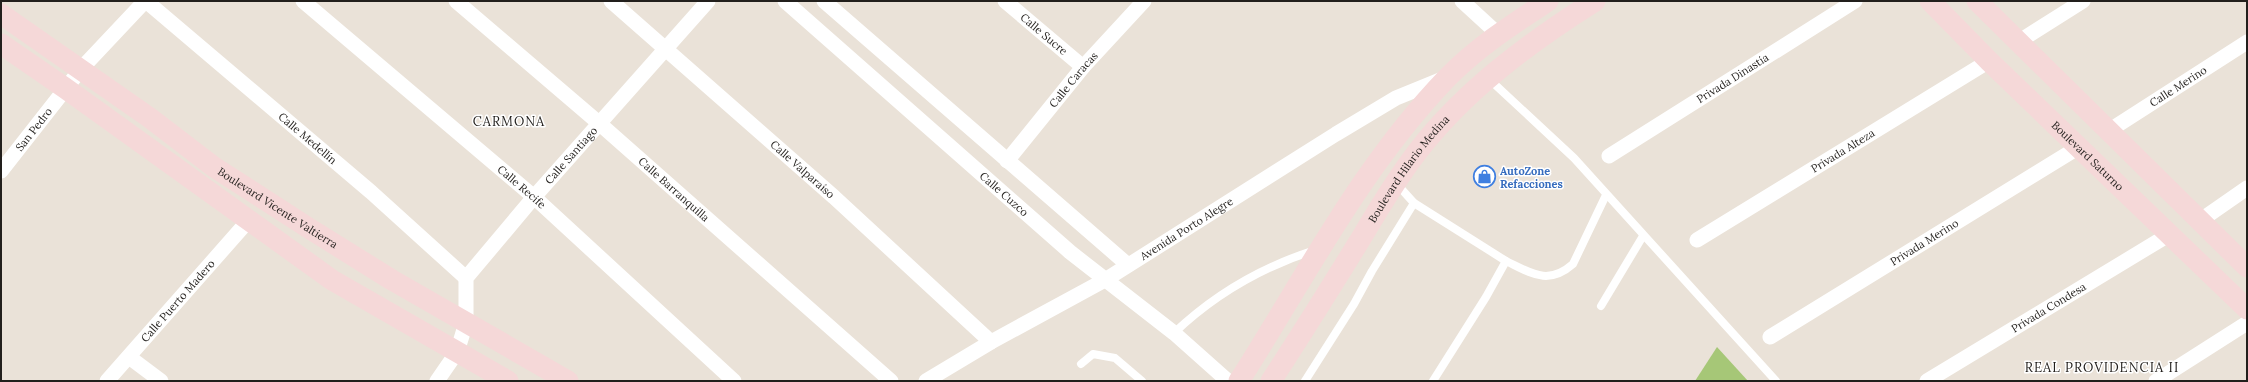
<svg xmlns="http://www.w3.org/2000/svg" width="2248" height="382" viewBox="0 0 2248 382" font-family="Lora,serif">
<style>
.green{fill:#a6c777}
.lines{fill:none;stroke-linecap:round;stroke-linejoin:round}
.lane{stroke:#fff;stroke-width:8}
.street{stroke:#fff;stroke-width:15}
.secondary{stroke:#f5d8d8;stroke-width:21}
.labels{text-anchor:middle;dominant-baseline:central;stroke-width:3;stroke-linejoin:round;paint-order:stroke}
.street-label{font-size:11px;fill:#221f1c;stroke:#fff}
.shop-label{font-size:11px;font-weight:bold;fill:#366cbe;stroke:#fff;text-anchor:start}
.quarter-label{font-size:13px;letter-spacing:1px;fill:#221f1c;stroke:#fff}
</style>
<rect width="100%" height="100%" fill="#eae2d8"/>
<path class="green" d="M 1717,347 L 1748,381 L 1695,381 Z"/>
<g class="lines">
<g class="lane">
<path d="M 1489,79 L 1574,158 L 1776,381"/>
<path d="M 1396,183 L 1414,203 L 1506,261 L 1486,297 L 1433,381"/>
<path d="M 1506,261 C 1531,273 1548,286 1573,264 L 1606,195"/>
<path d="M 1601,306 L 1643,236"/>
<path d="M 1174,333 C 1215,294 1262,267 1315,250"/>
<path d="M 1081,364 L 1093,354 L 1115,358 L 1142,381"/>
<path d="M 1305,381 L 1354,304 L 1372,271 L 1414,203"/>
</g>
<g class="street">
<path id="s1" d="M 146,1 L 371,192 L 466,278"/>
<path id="s2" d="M 303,1 L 534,197 L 734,381"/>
<path id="s3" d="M 456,1 L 600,124 L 891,381"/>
<path id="s4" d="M 611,1 L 834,197 L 991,342"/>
<path id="s5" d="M 785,1 L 1070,252 L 1174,333 L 1228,381"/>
<path d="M 824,1 L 1128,265"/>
<path id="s6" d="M 1005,1 L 1083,67"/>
<path d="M 1462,1 L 1498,34"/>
<path d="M 2018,42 L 2083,1"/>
<path id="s7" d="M 2110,130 L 2247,42"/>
<path id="s8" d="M 1609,156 L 1855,1"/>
<path id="s9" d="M 1007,161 L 1083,67 L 1144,1"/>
<path id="s10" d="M 1,171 L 81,69 L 145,1"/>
<path d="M 2201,220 L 2247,188"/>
<path id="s11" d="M 1697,240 L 1989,61"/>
<path id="s12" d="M 1770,337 L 2079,147"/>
<path d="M 129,357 L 161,381"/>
<path id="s13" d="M 107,381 L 248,221"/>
<path id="s14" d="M 437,381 L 457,352 L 466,323 L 466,278 L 534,197 L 708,1"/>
<path id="s15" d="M 926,381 L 991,342 L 1105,280 L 1336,134 L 1396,98 L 1445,78"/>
<path id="s16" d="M 1927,381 L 2170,234"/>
<path d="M 2156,381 L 2247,323"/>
</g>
<g class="secondary">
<path id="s17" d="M 1930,1 L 1989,61 L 2247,309"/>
<path d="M 1977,1 L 2247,267"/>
<path id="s18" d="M 1,14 L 150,118 L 214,167 L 307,227 L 392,280 L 568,381"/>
<path d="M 1,44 L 65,88 L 332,280 L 508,381"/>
<path d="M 1239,381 C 1305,278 1361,167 1447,78 C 1477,47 1513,24 1548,1"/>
<path id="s19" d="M 1271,381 C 1301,335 1331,287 1360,240 C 1378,210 1396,179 1418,151 C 1465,90 1530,42 1595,1"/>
</g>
</g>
<defs>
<symbol id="shop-ring" viewBox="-11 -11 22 22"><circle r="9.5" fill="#fff" stroke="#3f7fe0" stroke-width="1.5"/><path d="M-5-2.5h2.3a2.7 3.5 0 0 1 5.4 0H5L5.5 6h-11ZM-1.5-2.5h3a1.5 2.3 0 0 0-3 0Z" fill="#3f7fe0"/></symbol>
</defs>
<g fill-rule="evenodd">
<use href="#shop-ring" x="1472" y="164" width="25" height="25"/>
</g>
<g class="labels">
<g class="street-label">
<text stroke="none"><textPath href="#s6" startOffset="51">Calle Sucre</textPath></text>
<text stroke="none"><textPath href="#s8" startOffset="146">Privada Dinastía</textPath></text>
<text stroke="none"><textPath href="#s9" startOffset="105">Calle Caracas</textPath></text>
<text stroke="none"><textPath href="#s7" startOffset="81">Calle Merino</textPath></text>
<text stroke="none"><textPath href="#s10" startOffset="53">San Pedro</textPath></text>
<text stroke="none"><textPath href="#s1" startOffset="212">Calle Medellín</textPath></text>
<text stroke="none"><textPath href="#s11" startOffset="171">Privada Alteza</textPath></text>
<text stroke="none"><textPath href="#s14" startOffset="272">Calle Santiago</textPath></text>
<text stroke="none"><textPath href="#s17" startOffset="221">Boulevard Saturno</textPath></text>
<text stroke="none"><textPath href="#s4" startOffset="255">Calle Valparaíso</textPath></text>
<text stroke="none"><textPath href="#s19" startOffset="253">Boulevard Hilario Medina</textPath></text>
<text stroke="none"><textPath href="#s2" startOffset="287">Calle Recife</textPath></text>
<text stroke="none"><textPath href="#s3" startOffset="288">Calle Barranquilla</textPath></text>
<text stroke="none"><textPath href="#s5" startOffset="292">Calle Cuzco</textPath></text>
<text stroke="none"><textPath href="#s18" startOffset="338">Boulevard Vicente Valtierra</textPath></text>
<text stroke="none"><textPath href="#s15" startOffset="302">Avenida Porto Alegre</textPath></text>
<text stroke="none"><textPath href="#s12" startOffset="181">Privada Merino</textPath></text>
<text stroke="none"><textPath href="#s13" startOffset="107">Calle Puerto Madero</textPath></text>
<text stroke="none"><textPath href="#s16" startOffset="142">Privada Condesa</textPath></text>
</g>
<g class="shop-label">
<text x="1500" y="171">AutoZone<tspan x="1500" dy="13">Refacciones</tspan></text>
</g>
<g class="quarter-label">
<text x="509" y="121">CARMONA</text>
<text x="2102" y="367">REAL PROVIDENCIA II</text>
</g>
</g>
<rect width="2248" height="382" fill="none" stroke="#221f1c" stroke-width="4"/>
</svg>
